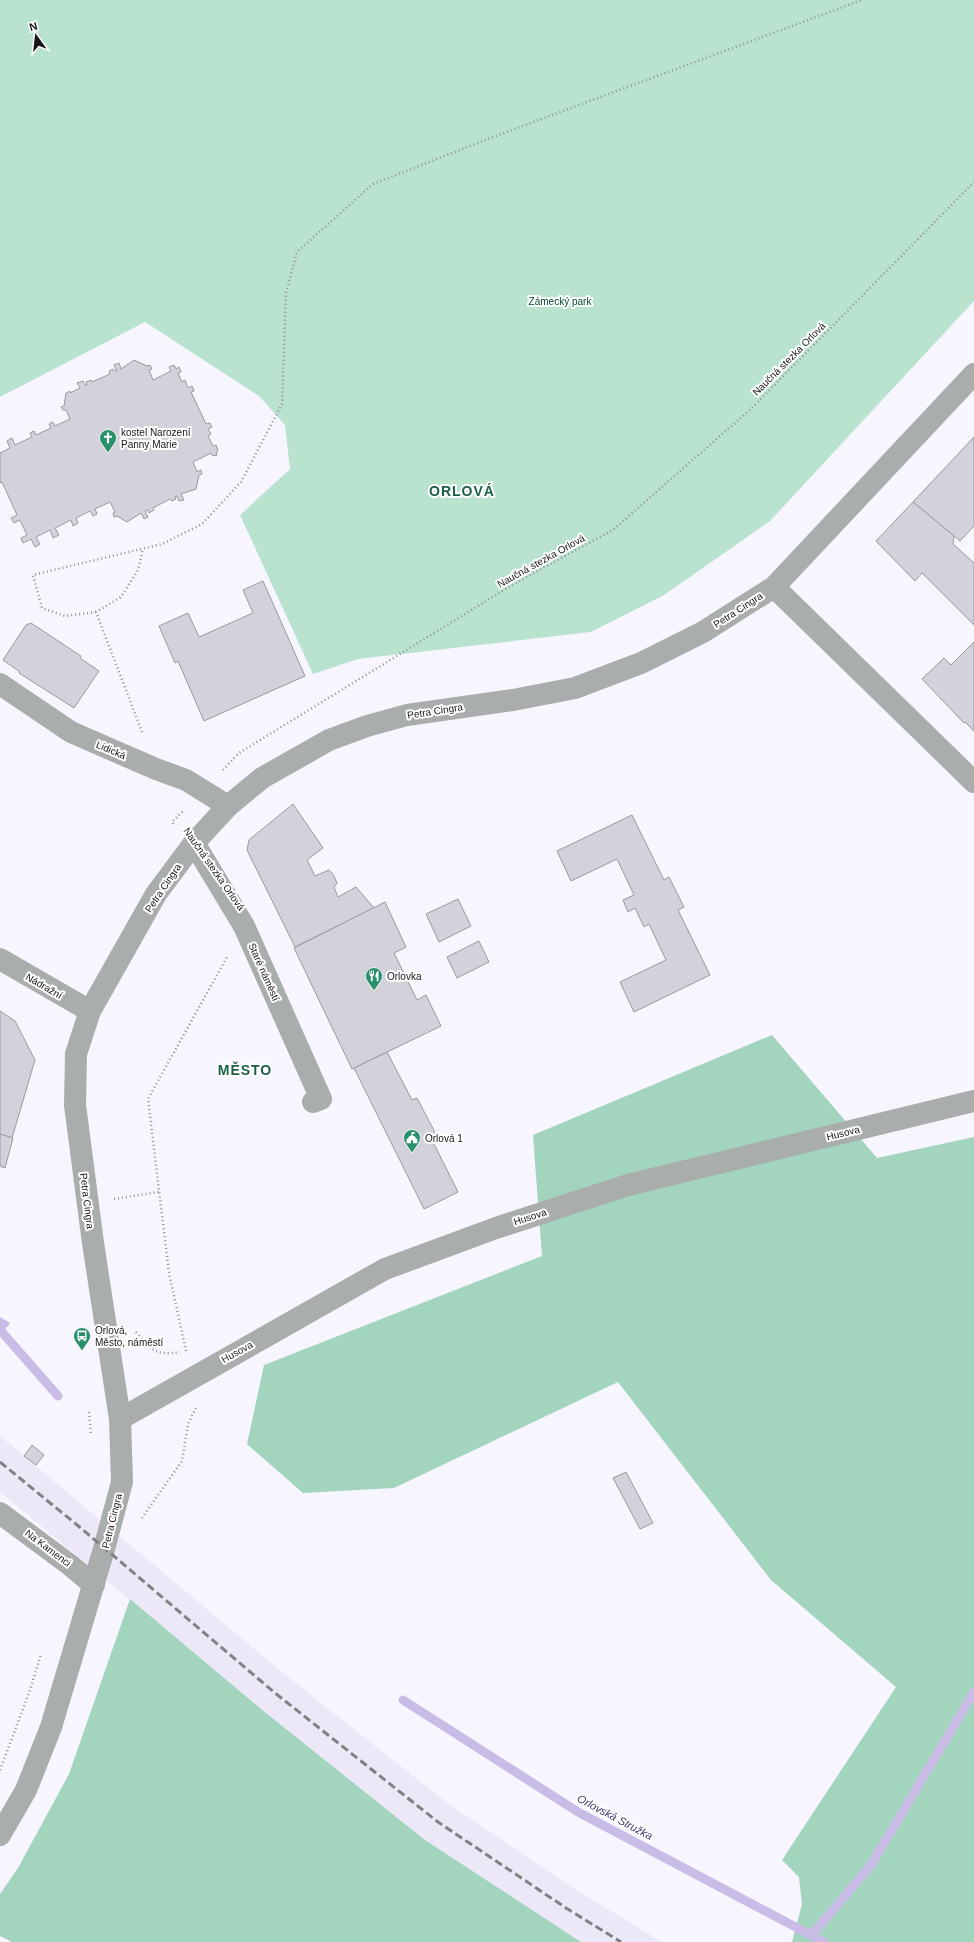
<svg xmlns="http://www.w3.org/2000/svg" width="974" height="1942" viewBox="0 0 974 1942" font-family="Helvetica,sans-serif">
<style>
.built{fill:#ede8f7}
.green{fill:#b9e3cf}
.forest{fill:#a3d4bd}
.water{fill:#c9bde8}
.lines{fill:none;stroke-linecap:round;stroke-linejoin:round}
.stream{stroke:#c9bde8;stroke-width:9}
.building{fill:#d3d1d9;stroke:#9a98a0}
.path{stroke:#919096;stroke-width:2.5;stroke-dasharray:1 3;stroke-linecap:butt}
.pedestrian{stroke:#a9adab;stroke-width:22}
.minor{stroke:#a9adab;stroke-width:22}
.tertiary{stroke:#a9adab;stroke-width:22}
.rail{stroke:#828186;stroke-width:3;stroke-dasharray:8 4;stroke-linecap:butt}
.labels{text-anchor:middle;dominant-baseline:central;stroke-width:4;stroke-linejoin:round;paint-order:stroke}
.park-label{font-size:10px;fill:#044732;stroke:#fff}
.street-label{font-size:10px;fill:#171719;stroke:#fff}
.poi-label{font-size:10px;fill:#171719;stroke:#fff;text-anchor:start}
.water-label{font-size:11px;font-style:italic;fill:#48356b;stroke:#fff}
.district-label{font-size:14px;font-weight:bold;letter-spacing:1px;fill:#1a5f46;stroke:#fff}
</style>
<rect width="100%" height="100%" fill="#f7f5fe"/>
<path class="built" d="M 0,1436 L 288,1677 L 450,1805 L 578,1891 L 662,1942 L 581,1942 L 425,1840 L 261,1709 L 0,1492 Z"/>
<path class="green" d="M 0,0 L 974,0 L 974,301 L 770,521 L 664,595 L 591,632 L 358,659 L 313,674 L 240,515 L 290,469 L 285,425 L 259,396 L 145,322 L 0,397 Z"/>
<g class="forest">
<path d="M 772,1035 L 877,1158 L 974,1137 L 974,1942 L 792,1942 L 802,1904 L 799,1877 L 782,1860 L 896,1687 L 771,1580 L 618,1382 L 394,1488 L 303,1493 L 247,1444 L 264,1365 L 542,1256 L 533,1135 Z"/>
<path d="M 130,1599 L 261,1709 L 425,1840 L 581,1942 L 12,1942 L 0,1936 L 0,1894 L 18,1868 L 69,1774 Z"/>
</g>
<path class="water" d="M 0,1317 L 10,1323 L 0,1337 Z"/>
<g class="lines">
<g class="stream">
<path d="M 0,1330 L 58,1396"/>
<path d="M 403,1700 L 578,1812 L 824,1942"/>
<path d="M 812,1935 L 871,1865 L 974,1692"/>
</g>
</g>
<g class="building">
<path d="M 134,360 L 147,366 L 150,365 L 152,369 L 149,370 L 153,380 L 171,371 L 169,367 L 174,365 L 176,369 L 179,367 L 181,372 L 178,373 L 182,382 L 185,380 L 188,388 L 192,386 L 194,391 L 191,392 L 206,424 L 210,423 L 212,427 L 208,429 L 211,434 L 208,436 L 213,446 L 216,445 L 218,451 L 216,452 L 217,455 L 213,456 L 211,453 L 193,462 L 197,472 L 201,470 L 202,474 L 199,475 L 196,489 L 181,494 L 184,500 L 179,501 L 177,496 L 175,497 L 176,499 L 172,501 L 170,499 L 153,508 L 154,510 L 149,513 L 148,510 L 145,511 L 148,517 L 144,519 L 141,513 L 127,522 L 117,516 L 114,517 L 113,513 L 115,512 L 110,502 L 95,509 L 97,514 L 93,516 L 90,511 L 76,518 L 78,523 L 73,526 L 71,520 L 55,528 L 59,535 L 53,538 L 50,530 L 36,537 L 40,544 L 35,547 L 31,539 L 23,543 L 21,538 L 27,535 L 20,520 L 14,523 L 11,518 L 17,515 L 2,482 L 0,483 L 0,453 L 10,448 L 7,441 L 12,438 L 15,445 L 32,437 L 30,433 L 34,431 L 36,435 L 51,428 L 49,424 L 53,422 L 55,426 L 70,419 L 66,410 L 63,410 L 61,407 L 64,406 L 66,393 L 70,391 L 70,393 L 80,388 L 77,383 L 83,381 L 85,385 L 87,385 L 86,382 L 91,380 L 92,382 L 110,374 L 109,371 L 113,369 L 115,371 L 117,371 L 114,365 L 119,363 L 121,369 Z"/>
<path d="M 974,437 L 974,526 L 960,541 L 913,502 Z"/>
<path d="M 913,502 L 954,536 L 953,544 L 974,563 L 974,625 L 922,573 L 915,581 L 876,541 Z"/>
<path d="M 263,581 L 305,676 L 204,721 L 178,661 L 175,663 L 159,626 L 188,613 L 199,637 L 253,613 L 243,590 Z"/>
<path d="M 31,623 L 81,656 L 80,658 L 99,671 L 74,708 L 19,673 L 20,672 L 3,660 L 26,625 Z"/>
<path d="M 974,642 L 974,731 L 965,722 L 964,723 L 922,679 L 944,658 L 951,665 Z"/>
<path d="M 293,804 L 323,848 L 307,860 L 315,876 L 329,870 L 333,874 L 337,883 L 334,887 L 338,897 L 356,887 L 374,908 L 295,947 L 247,850 L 249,840 Z"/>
<path d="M 632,815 L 664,880 L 669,877 L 684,907 L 678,910 L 710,975 L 634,1012 L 620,982 L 666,960 L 649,924 L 644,927 L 635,908 L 628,912 L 623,900 L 634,895 L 617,859 L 571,881 L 557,851 Z"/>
<path d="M 458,899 L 471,926 L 439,942 L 426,914 Z"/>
<path d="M 385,902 L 406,947 L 394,953 L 417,1000 L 426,995 L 441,1026 L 352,1069 L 294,948 Z"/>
<path d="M 479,941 L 489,962 L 457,978 L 447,957 Z"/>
<path d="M 0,1011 L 15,1021 L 35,1060 L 12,1138 L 0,1134 Z"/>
<path d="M 387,1052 L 412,1100 L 417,1098 L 440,1142 L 434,1144 L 458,1192 L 424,1209 L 354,1068 Z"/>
<path d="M 0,1134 L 13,1138 L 5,1168 L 0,1166 Z"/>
<path d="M 32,1445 L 44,1455 L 36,1465 L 24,1456 Z"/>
<path d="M 626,1472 L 653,1523 L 640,1529 L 613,1478 Z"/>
</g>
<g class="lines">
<g class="path">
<path d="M 96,612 L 65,616 L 42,608 L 33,575 L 162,544 L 202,524 L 241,482 L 282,404 L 286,293 L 297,252 L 373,184 L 501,134 L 862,0"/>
<path d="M 142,732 L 96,612 L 121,597 L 138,570 L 143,549"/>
<path d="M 223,770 L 239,753 L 517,582 L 613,530 L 752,408 L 974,182"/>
<path d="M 173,824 L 172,822 L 183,811"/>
<path d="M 114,1199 L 159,1192"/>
<path d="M 136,1332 C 151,1350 155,1356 180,1352"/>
<path d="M 186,1351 L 169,1273 L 148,1099 L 227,957"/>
<path d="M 89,1412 L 91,1435"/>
<path d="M 142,1518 L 182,1461 L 188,1424 L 196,1408"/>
<path d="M 0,1770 L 29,1693 L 41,1654"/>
</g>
<path class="pedestrian" d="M 194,843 L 244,926 L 321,1099 L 313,1102"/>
<g class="minor">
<path d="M 774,587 L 974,782"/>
<path d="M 0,684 L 71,732 L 156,769 L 186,780 L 228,806"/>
<path d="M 120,1419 L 385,1269 L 496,1228 L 628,1185 L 974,1101"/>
<path d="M 0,1513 L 70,1565 L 94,1585"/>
</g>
<g class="tertiary">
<path d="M 0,959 L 90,1011"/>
<path d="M 0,1835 L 26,1790 L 51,1727 L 104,1549 L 122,1482 L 120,1419 L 93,1243 L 75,1105 L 76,1054 L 90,1011 L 156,894 L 194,843 L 228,806 L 262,778 L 329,740 L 367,726 L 407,715 L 513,700 L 575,688 L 641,663 L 703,632 L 774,587 L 974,374"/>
</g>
<path class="rail" d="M 0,1462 L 82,1529 L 275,1693 L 438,1822 L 566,1908 L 621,1942"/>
</g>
<defs>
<symbol id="church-pin" viewBox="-11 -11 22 30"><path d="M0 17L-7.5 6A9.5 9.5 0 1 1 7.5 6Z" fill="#2a8f6b" stroke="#fff"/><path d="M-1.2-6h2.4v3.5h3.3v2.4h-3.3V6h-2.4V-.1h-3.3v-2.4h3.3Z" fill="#fff"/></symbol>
<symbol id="restaurant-pin" viewBox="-11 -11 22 30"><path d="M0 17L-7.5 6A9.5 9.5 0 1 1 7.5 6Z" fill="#2a8f6b" stroke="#fff"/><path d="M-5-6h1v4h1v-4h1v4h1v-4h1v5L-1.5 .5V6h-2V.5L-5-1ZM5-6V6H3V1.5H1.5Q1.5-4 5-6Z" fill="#fff"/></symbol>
<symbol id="civic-pin" viewBox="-11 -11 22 30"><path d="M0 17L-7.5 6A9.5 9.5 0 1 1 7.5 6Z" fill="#2a8f6b" stroke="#fff"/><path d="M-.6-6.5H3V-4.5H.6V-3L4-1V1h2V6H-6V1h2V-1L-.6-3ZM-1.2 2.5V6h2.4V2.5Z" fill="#fff"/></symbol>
<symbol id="bus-pin" viewBox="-11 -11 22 30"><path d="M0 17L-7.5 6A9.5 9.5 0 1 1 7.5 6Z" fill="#2a8f6b" stroke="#fff"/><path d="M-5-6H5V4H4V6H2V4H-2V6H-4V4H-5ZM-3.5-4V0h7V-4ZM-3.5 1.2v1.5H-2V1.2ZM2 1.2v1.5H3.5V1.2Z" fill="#fff"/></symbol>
</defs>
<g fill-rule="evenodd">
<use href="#church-pin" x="98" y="428" width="20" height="27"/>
<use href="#restaurant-pin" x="364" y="966" width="20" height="27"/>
<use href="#civic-pin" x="402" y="1128" width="20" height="27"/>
<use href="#bus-pin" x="72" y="1326" width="20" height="27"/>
</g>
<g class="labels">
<g class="park-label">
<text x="560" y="301">Zámecký park</text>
</g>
<g class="street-label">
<text transform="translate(789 359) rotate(-45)">Naučná stezka Orlová</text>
<text transform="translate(541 561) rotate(-29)">Naučná stezka Orlová</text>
<text transform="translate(738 610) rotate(-33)">Petra Cingra</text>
<text transform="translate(435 711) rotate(-9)">Petra Cingra</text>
<text transform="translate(111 750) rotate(23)">Lidická</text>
<text transform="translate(214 869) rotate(55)">Naučná stezka Orlová</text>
<text transform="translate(163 888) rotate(-56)">Petra Cingra</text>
<text transform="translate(264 972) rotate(66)">Staré náměstí</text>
<text transform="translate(44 986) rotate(30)">Nádražní</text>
<text transform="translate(843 1133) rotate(-14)">Husova</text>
<text transform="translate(87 1201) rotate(83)">Petra Cingra</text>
<text transform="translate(530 1217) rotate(-18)">Husova</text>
<text transform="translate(237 1352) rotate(-29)">Husova</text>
<text transform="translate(112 1521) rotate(-76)">Petra Cingra</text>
<text transform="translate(48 1548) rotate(37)">Na Kamenci</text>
</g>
<g class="poi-label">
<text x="121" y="432">kostel Narození<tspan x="121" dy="12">Panny Marie</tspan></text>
<text x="387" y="976">Orlovka</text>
<text x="425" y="1138">Orlová 1</text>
<text x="95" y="1330">Orlová,<tspan x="95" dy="12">Město, náměstí</tspan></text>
</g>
<g class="water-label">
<text transform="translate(615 1817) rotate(28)">Orlovská Stružka</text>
</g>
<g class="district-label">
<text x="462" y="491">ORLOVÁ</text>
<text x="245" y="1070">MĚSTO</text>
</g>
</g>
<g transform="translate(36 36) rotate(345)" stroke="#ffffff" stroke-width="3" paint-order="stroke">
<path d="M0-3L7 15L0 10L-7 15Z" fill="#171719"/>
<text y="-6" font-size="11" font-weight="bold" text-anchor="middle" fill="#171719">N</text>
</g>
</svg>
